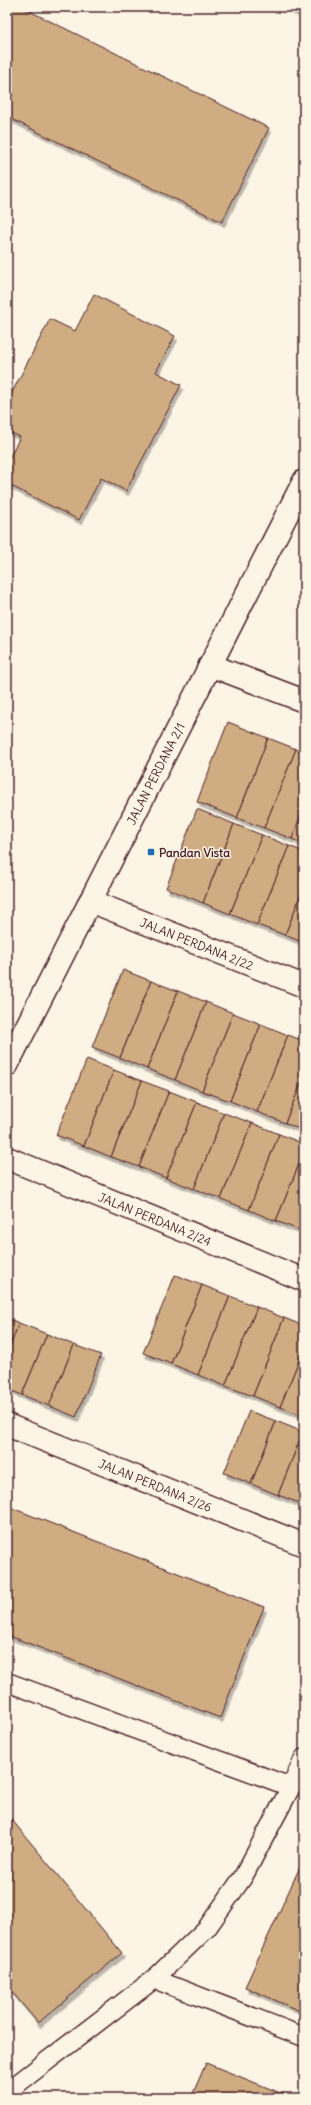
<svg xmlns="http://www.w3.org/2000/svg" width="311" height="2105" viewBox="0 0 311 2105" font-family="Delius,sans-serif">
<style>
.building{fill:#cfac81;stroke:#4a1f2b;filter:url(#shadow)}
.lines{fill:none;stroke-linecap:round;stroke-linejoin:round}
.lane-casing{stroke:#4a1f2b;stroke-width:21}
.street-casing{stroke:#4a1f2b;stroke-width:25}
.lane{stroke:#fcf5e5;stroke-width:18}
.street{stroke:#fcf5e5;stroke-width:22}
.poi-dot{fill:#1f6fb2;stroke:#fcf5e5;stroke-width:1.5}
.labels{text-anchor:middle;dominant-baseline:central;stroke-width:3;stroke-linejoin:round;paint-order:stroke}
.street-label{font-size:12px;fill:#4a1f2b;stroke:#fcf5e5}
.poi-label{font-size:12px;font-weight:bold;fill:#4a1f2b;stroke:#fcf5e5;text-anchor:start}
</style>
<defs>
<filter id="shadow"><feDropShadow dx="2.5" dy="4.5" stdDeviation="0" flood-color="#0004"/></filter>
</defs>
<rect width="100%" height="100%" fill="#fcf5e5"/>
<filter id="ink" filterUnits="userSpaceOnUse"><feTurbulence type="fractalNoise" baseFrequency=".025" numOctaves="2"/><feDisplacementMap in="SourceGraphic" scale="8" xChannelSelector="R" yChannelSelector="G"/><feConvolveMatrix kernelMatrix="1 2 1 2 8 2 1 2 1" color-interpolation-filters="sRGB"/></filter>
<g filter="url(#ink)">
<g class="building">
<path d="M 7,7 L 21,7 L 269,128 L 222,222 L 7,117 Z"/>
<path d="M 286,7 L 304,7 L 304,16 Z"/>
<path d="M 94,294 L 175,336 L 156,372 L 181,385 L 126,491 L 101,478 L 79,520 L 7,484 L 7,462 L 20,437 L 7,431 L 7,402 L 50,319 L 75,331 Z"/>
<path d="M 228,722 L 268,738 L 237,818 L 197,802 Z"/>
<path d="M 268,738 L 296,749 L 264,828 L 237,818 Z"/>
<path d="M 296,749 L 304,752 L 304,807 L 292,839 L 264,828 Z"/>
<path d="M 304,807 L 304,844 L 292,839 Z"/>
<path d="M 197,809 L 234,824 L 203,903 L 166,888 Z"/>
<path d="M 234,824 L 262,835 L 230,914 L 203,903 Z"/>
<path d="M 262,835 L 289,846 L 257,925 L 230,914 Z"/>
<path d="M 289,846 L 304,852 L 304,887 L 285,935 L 257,925 Z"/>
<path d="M 304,887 L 304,943 L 285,935 Z"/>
<path d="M 123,970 L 151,981 L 120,1058 L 92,1047 Z"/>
<path d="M 151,981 L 178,991 L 147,1069 L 120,1058 Z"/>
<path d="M 178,991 L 206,1002 L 175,1080 L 147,1069 Z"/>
<path d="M 206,1002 L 233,1013 L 202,1091 L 175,1080 Z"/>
<path d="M 233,1013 L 261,1024 L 230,1101 L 202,1091 Z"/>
<path d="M 261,1024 L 288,1035 L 257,1112 L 230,1101 Z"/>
<path d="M 288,1035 L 304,1041 L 304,1076 L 285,1123 L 257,1112 Z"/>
<path d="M 87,1059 L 114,1070 L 84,1146 L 56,1135 Z"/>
<path d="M 114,1070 L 142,1081 L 111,1157 L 84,1146 Z"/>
<path d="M 304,1076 L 304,1131 L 285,1123 Z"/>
<path d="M 142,1081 L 169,1091 L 139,1167 L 111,1157 Z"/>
<path d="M 169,1091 L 197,1102 L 166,1178 L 139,1167 Z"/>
<path d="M 197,1102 L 224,1113 L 194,1189 L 166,1178 Z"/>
<path d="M 224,1113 L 252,1123 L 221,1199 L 194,1189 Z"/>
<path d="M 252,1123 L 279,1134 L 249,1210 L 221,1199 Z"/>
<path d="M 279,1134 L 304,1144 L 304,1152 L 276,1221 L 249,1210 Z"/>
<path d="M 304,1152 L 304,1232 L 276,1221 Z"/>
<path d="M 175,1275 L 202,1285 L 171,1364 L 143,1353 Z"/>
<path d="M 202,1285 L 230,1296 L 198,1375 L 171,1364 Z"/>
<path d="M 230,1296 L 257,1307 L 225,1386 L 198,1375 Z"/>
<path d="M 257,1307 L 284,1318 L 253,1396 L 225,1386 Z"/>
<path d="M 7,1318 L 19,1323 L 7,1354 Z"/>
<path d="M 284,1318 L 304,1326 L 304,1348 L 280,1407 L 253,1396 Z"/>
<path d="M 19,1323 L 47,1334 L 22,1395 L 7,1389 L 7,1354 Z"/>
<path d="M 47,1334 L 74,1345 L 49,1406 L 22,1395 Z"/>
<path d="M 74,1345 L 101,1355 L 76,1417 L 49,1406 Z"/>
<path d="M 304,1348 L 304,1416 L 280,1407 Z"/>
<path d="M 249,1411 L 276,1421 L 251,1484 L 224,1473 Z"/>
<path d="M 276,1421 L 303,1432 L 278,1495 L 251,1484 Z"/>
<path d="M 303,1432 L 304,1432 L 304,1505 L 278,1495 Z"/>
<path d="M 7,1506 L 264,1607 L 220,1718 L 7,1635 Z"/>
<path d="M 7,1814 L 122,1953 L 38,2023 L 7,1986 Z"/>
<path d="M 304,1858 L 304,2013 L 245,1987 Z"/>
<path d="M 206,2063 L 288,2096 L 287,2098 L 191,2098 Z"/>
</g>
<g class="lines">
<defs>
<g id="lane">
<path d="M 7,1682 L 291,1787"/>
<path d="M 154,1979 L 304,2037"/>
<path d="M 8,2091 L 154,1979 L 207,1928 L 243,1877 L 291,1787 L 304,1758"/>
</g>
<g id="street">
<path d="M 210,665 L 304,701"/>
<path id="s1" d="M 90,901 L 304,986"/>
<path id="s2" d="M 7,1065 L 304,481"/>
<path id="s3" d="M 7,1158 L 304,1280"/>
<path id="s4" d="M 7,1425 L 304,1545"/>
</g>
</defs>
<use href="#lane" class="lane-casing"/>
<use href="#street" class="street-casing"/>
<use href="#lane" class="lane"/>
<use href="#street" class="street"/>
</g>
</g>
<rect class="poi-dot" x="147" y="848" width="8" height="8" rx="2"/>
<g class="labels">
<g class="street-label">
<text stroke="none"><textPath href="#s2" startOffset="327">JALAN PERDANA 2/1</textPath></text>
<text stroke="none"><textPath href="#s1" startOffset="115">JALAN PERDANA 2/22</textPath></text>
<text stroke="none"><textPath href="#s3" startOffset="160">JALAN PERDANA 2/24</textPath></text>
<text stroke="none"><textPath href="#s4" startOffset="160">JALAN PERDANA 2/26</textPath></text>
</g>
<g class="poi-label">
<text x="159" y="852">Pandan Vista</text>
</g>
</g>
<rect width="311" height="2105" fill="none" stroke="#fcf5e5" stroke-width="24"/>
<rect x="12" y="12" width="287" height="2081" fill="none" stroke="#4a1f2b" stroke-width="1.5" filter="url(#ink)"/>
</svg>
